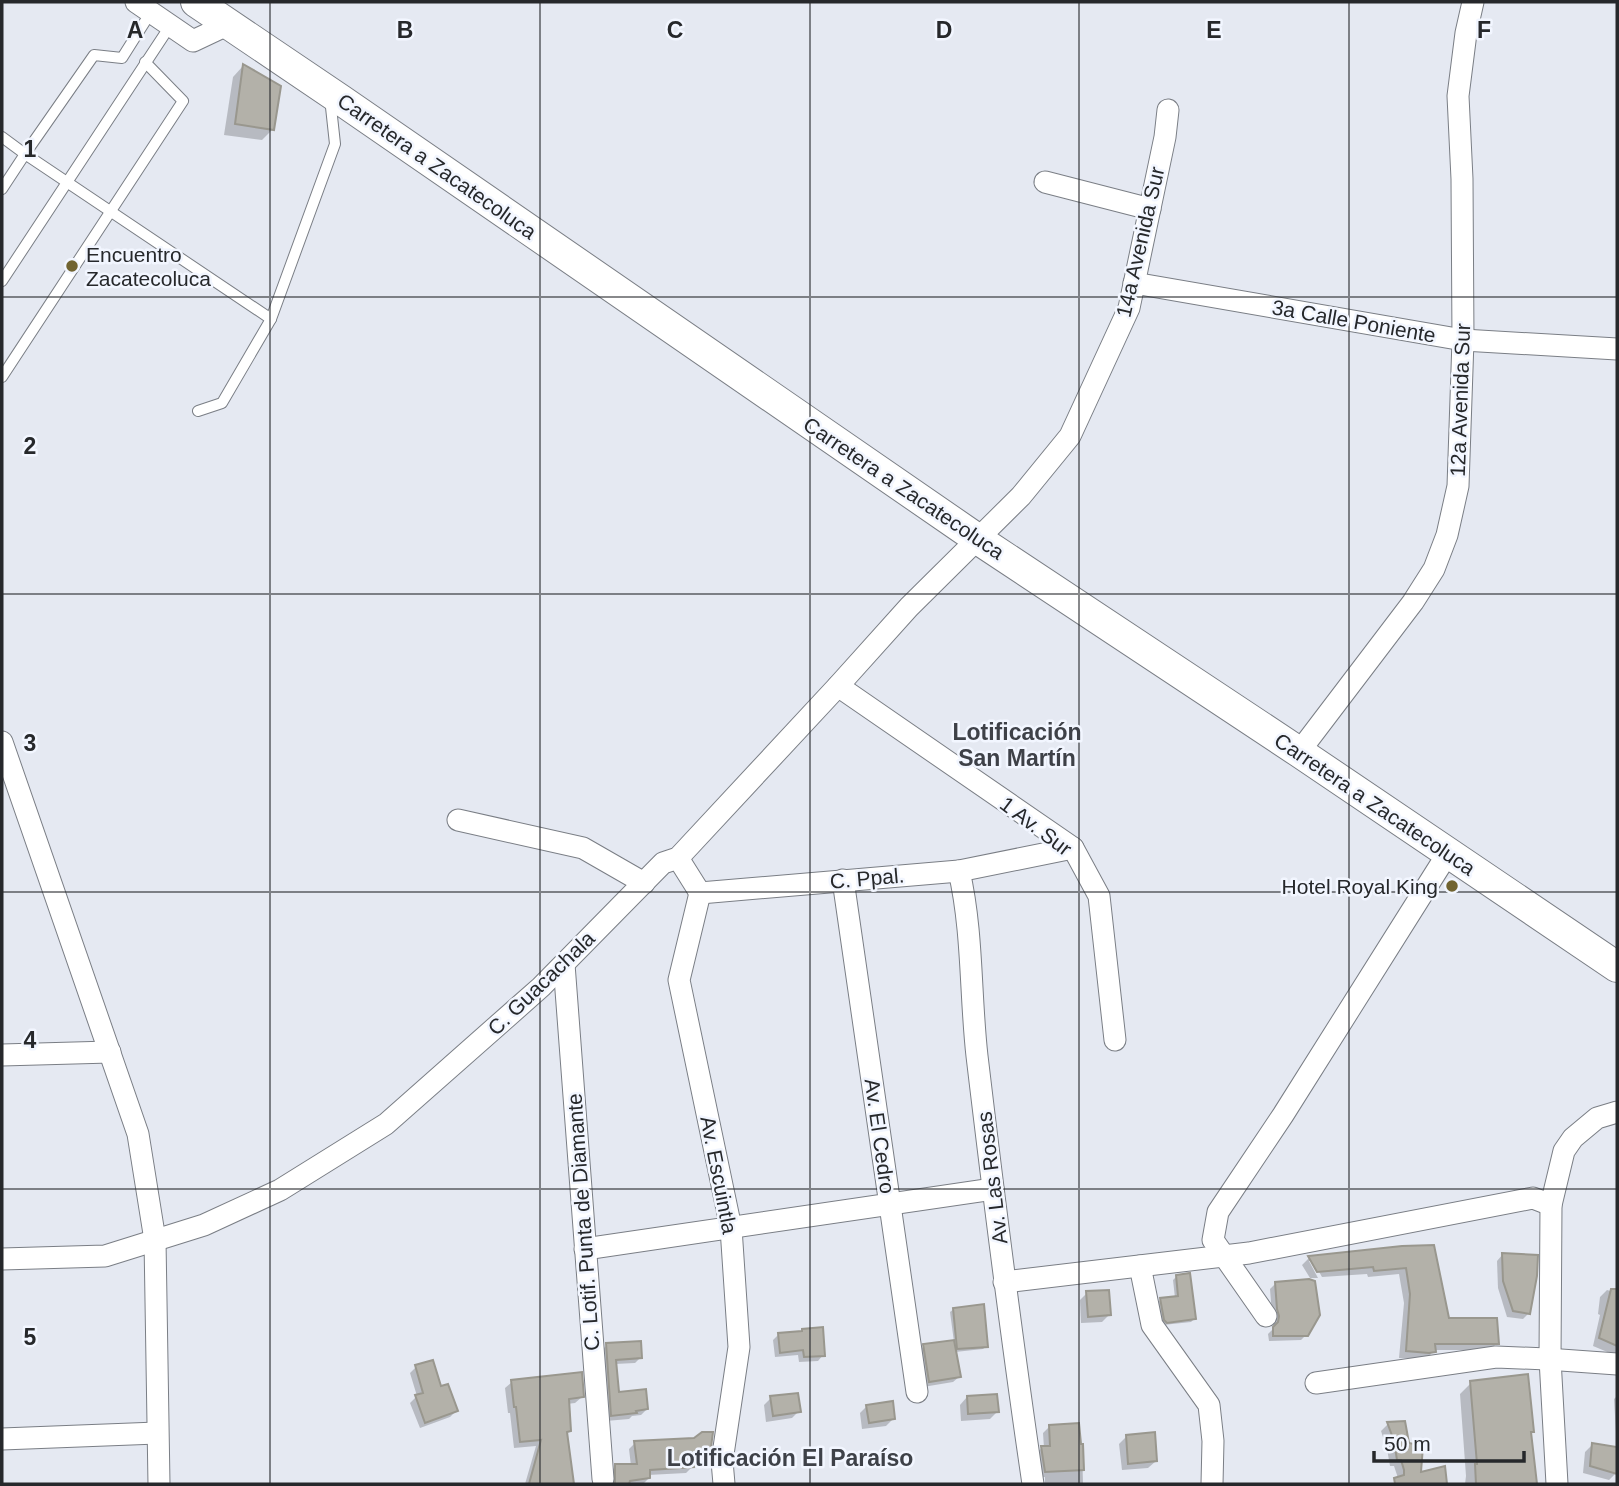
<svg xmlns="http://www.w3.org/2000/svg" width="1619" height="1486" viewBox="0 0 1619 1486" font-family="Helvetica,sans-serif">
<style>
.shadow{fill:#0003}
.building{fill:#b3b1a9;stroke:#99978e;stroke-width:2}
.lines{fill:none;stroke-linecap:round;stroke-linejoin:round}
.lane-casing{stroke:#7a7e85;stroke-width:12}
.street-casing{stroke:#7a7e85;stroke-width:23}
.secondary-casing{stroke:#7a7e85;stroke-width:32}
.lane{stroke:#fff;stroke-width:10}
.street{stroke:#fff;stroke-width:21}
.secondary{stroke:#fff;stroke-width:30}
.grid{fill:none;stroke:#26282b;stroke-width:2;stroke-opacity:0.55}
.poi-dot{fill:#716431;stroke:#f2f6ff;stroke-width:2.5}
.labels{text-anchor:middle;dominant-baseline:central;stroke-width:5;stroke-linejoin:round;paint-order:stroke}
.street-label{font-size:21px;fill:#26282b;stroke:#f2f6ff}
.poi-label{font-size:21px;fill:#26282b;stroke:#f2f6ff;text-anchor:start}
.neighbourhood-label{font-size:23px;font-weight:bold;fill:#3e4148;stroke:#f2f6ff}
.grid-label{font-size:23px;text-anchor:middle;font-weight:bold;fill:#26282b;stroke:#f2f6ff;stroke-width:5;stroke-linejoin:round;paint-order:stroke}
</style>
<rect width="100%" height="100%" fill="#e5e9f2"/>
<g class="shadow">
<path d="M 243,66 L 273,129 L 262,140 L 224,135 L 233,77 Z"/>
<path d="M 1402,1248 L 1447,1320 L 1497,1343 L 1490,1350 L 1434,1350 L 1427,1359 L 1399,1358 L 1404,1303 L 1399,1274 L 1368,1277 L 1367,1274 L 1322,1277 L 1313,1261 L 1309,1261 L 1318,1278 L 1310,1278 L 1302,1265 L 1309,1258 Z"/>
<path d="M 1503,1254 L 1529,1313 L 1523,1319 L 1507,1317 L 1498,1288 L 1497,1261 Z"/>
<path d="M 1176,1277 L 1194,1319 L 1191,1322 L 1163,1325 L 1158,1302 L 1161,1299 L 1175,1298 L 1173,1280 Z"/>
<path d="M 1276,1283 L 1307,1334 L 1301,1340 L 1269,1341 L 1268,1334 L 1273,1329 L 1274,1322 L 1272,1315 L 1270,1289 Z"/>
<path d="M 1607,1290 L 1617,1293 L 1617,1356 L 1593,1346 L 1600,1315 L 1598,1314 L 1600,1297 Z"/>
<path d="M 1087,1293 L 1109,1315 L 1102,1322 L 1081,1323 L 1080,1300 Z"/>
<path d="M 954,1309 L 986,1346 L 983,1349 L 955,1352 L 959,1377 L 953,1382 L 923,1387 L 918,1352 L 924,1346 L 954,1342 L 950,1312 Z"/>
<path d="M 803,1330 L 823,1355 L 818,1361 L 799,1362 L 798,1355 L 775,1357 L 773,1340 L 778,1335 L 800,1333 Z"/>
<path d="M 607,1345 L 641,1357 L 635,1363 L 615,1364 L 617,1394 L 647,1409 L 641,1415 L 632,1416 L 629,1419 L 606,1421 L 601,1351 Z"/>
<path d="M 416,1367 L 440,1388 L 456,1411 L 450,1417 L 420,1428 L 410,1403 L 417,1396 L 410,1373 Z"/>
<path d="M 512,1382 L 582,1397 L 575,1403 L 567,1404 L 570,1431 L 565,1435 L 570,1469 L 566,1484 L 525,1484 L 536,1446 L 514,1448 L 510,1413 L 508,1413 L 505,1388 Z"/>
<path d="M 1471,1383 L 1530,1433 L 1535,1484 L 1465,1484 L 1466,1476 L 1460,1394 Z"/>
<path d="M 1617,1396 L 1617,1465 L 1616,1473 L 1609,1480 L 1583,1473 L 1585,1452 L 1592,1445 L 1617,1449 L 1614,1399 Z"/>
<path d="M 967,1397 L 997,1412 L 990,1419 L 961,1421 L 960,1405 Z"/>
<path d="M 771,1398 L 799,1411 L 792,1418 L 766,1422 L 764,1405 Z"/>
<path d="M 867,1406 L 893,1419 L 886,1426 L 862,1429 L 860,1413 Z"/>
<path d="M 1388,1424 L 1407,1445 L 1419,1474 L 1443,1468 L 1446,1484 L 1398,1484 L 1398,1478 L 1394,1466 L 1390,1466 L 1387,1449 L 1381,1431 Z"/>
<path d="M 1050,1426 L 1079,1446 L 1082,1446 L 1083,1484 L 1045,1484 L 1045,1477 L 1039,1478 L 1035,1454 L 1042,1448 L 1044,1448 L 1043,1433 Z"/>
<path d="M 1126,1437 L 1156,1461 L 1148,1468 L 1122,1470 L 1119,1444 Z"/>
<path d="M 635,1443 L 708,1454 L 702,1460 L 691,1460 L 692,1467 L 686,1473 L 648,1475 L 649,1478 L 643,1484 L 610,1484 L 610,1472 L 616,1466 L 631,1466 L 629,1449 Z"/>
</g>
<g class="building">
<path d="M 243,64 L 281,86 L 274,130 L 235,124 Z"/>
<path d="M 1434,1245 L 1449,1318 L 1497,1318 L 1499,1344 L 1435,1344 L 1436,1352 L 1429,1353 L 1406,1351 L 1410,1294 L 1406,1268 L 1374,1271 L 1373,1267 L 1317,1272 L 1308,1256 L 1402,1246 Z"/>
<path d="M 1502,1253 L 1538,1255 L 1537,1276 L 1530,1314 L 1513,1311 L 1503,1281 Z"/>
<path d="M 1190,1273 L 1196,1319 L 1167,1323 L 1164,1320 L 1160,1298 L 1178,1296 L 1176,1275 Z"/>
<path d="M 1309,1279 L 1315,1281 L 1320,1315 L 1308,1336 L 1273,1336 L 1273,1327 L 1278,1322 L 1279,1316 L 1277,1309 L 1275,1282 Z"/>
<path d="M 1611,1289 L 1617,1289 L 1617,1346 L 1599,1338 Z"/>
<path d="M 1109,1290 L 1111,1315 L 1088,1317 L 1086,1291 Z"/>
<path d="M 984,1304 L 988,1347 L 957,1349 L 953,1308 Z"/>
<path d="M 823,1327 L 825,1356 L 804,1357 L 803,1350 L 780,1353 L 778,1333 L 802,1331 L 802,1329 Z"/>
<path d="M 954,1340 L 961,1377 L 929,1382 L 923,1344 Z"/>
<path d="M 641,1341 L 642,1358 L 616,1360 L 619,1392 L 646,1389 L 648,1409 L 636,1411 L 637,1413 L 611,1416 L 606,1343 Z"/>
<path d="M 433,1360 L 441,1386 L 448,1384 L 458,1411 L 425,1423 L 415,1395 L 423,1393 L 415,1365 Z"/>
<path d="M 582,1372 L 584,1397 L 569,1399 L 571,1431 L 567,1432 L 574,1484 L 529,1484 L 541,1440 L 520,1442 L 516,1407 L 514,1407 L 511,1380 Z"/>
<path d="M 1528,1374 L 1534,1432 L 1531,1432 L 1537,1484 L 1476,1484 L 1475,1464 L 1477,1464 L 1470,1381 Z"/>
<path d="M 798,1393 L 801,1412 L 773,1416 L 770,1396 Z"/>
<path d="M 997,1394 L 999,1412 L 968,1414 L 967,1396 Z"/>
<path d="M 893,1401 L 895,1419 L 869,1423 L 866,1405 Z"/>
<path d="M 1405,1421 L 1409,1443 L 1423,1446 L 1421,1472 L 1445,1466 L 1447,1484 L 1395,1484 L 1394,1478 L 1404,1475 L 1404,1470 L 1401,1460 L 1397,1460 L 1394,1441 L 1387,1422 Z"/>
<path d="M 1079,1423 L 1081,1444 L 1083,1444 L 1084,1470 L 1045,1472 L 1041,1446 L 1050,1446 L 1049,1425 Z"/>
<path d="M 702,1432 L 713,1432 L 710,1455 L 693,1455 L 694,1467 L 650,1470 L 650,1478 L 630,1481 L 629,1484 L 615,1484 L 615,1464 L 637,1464 L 634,1441 L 694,1438 Z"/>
<path d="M 1155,1432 L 1157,1461 L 1128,1464 L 1126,1435 Z"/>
<path d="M 1592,1443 L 1617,1447 L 1617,1474 L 1590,1466 Z"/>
</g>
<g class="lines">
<defs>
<g id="lane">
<path d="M 2,137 L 25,154 L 94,55 L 122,58 L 151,12"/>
<path d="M 2,189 L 25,154 L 271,319"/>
<path d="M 2,281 L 170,26"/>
<path d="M 2,377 L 183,101 L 145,62"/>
<path d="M 198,411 L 222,403 L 271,319 L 335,144 L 330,98"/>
</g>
<g id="street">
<path d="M 136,2 L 193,41 L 229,24"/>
<path d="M 1045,182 L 1150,209"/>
<path d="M 1134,283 L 1463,340 L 1617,349"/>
<path d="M 838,686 L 1073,848 L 1099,896 L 1115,1040"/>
<path d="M 2,742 L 138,1134 L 155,1240 L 159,1484"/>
<path d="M 1299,752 L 1413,602 L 1434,569 L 1447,535 L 1458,486 L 1463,340 L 1462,179 L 1458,96 L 1466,33 L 1473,2"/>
<path d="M 458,820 L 583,848 L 644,883"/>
<path d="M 678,858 L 700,893 L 959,871 L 1073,848"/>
<path d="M 959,871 C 973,932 970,994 977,1056 C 994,1199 1012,1342 1033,1484"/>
<path d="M 843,880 L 917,1392"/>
<path d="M 700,893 L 679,980 L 731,1228 L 739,1347 L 722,1461 L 724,1484"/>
<path d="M 564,964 L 603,1479"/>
<path d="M 2,1055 L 110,1052"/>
<path d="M 585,1249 L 993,1189"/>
<path d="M 2,1259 L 105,1256 L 204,1225 L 280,1190 L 386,1124 L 541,987 L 663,863 L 678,858 L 838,686 L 909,607 L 1021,496 L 1070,436 L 1129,308 L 1165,137 L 1168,110"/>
<path d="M 1140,1266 L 1152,1325 L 1209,1405 L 1213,1441 L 1212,1484"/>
<path d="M 1004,1282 L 1249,1253 L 1533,1198 L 1551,1205"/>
<path d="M 1266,1316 L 1213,1240 L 1218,1212 L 1283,1115 L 1448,853"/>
<path d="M 1316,1383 L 1496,1357 L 1547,1359 L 1617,1364"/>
<path d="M 2,1439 L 157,1433"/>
<path d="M 1557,1484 L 1550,1359 L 1551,1205 L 1564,1151 L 1573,1138 L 1597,1118 L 1617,1112"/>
</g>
<path id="secondary" d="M 196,2 L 341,100 L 979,540 L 1299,752 L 1617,967"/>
</defs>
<use href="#lane" class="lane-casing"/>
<use href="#street" class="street-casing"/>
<use href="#secondary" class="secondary-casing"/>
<use href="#lane" class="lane"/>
<use href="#street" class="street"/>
<use href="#secondary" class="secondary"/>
</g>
<path class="grid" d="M 270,2 L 270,1484M 540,2 L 540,1484M 810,2 L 810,1484M 1079,2 L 1079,1484M 1349,2 L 1349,1484M 2,297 L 1617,297M 2,594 L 1617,594M 2,892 L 1617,892M 2,1189 L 1617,1189"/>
<g class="poi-dot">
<circle cx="72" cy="266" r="7"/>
<circle cx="1452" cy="886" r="7"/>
</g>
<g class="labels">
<g class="street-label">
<text transform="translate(437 166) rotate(35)">Carretera a Zacatecoluca</text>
<text transform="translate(1140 242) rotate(-77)">14a Avenida Sur</text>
<text transform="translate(1354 321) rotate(10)">3a Calle Poniente</text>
<text transform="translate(1460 400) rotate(-88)">12a Avenida Sur</text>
<text transform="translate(904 488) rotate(34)">Carretera a Zacatecoluca</text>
<text transform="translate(1375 804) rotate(34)">Carretera a Zacatecoluca</text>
<text transform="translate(1036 826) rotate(37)">1 Av. Sur</text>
<text transform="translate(867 878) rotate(-5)">C. Ppal.</text>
<text transform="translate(541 983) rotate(-44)">C. Guacachala</text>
<text transform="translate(880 1136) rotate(82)">Av. El Cedro</text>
<text transform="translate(719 1175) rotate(79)">Av. Escuintla</text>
<text transform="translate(992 1178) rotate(-97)">Av. Las Rosas</text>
<text transform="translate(583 1222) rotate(-94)">C. Lotif. Punta de Diamante</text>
</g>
<g class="poi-label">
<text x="86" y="254">Encuentro<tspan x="86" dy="24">Zacatecoluca</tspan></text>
<text x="1438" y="886" text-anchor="end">Hotel Royal King</text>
</g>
<g class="neighbourhood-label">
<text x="1017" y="732">Lotificación<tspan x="1017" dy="26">San Martín</tspan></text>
<text x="790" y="1458">Lotificación El Paraíso</text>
</g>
</g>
<g class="grid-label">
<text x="135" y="38">A</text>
<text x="405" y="38">B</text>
<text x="675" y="38">C</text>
<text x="944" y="38">D</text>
<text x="1214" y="38">E</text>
<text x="1484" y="38">F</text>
<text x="30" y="157">1</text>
<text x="30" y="454">2</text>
<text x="30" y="751">3</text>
<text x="30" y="1048">4</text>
<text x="30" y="1345">5</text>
</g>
<rect width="1619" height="1486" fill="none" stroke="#26282b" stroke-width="7"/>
<path d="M1374 1451v10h150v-10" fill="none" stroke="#26282b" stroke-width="3.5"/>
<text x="1384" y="1451" font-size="21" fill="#26282b" stroke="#f2f6ff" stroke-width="5" paint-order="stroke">50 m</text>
</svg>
